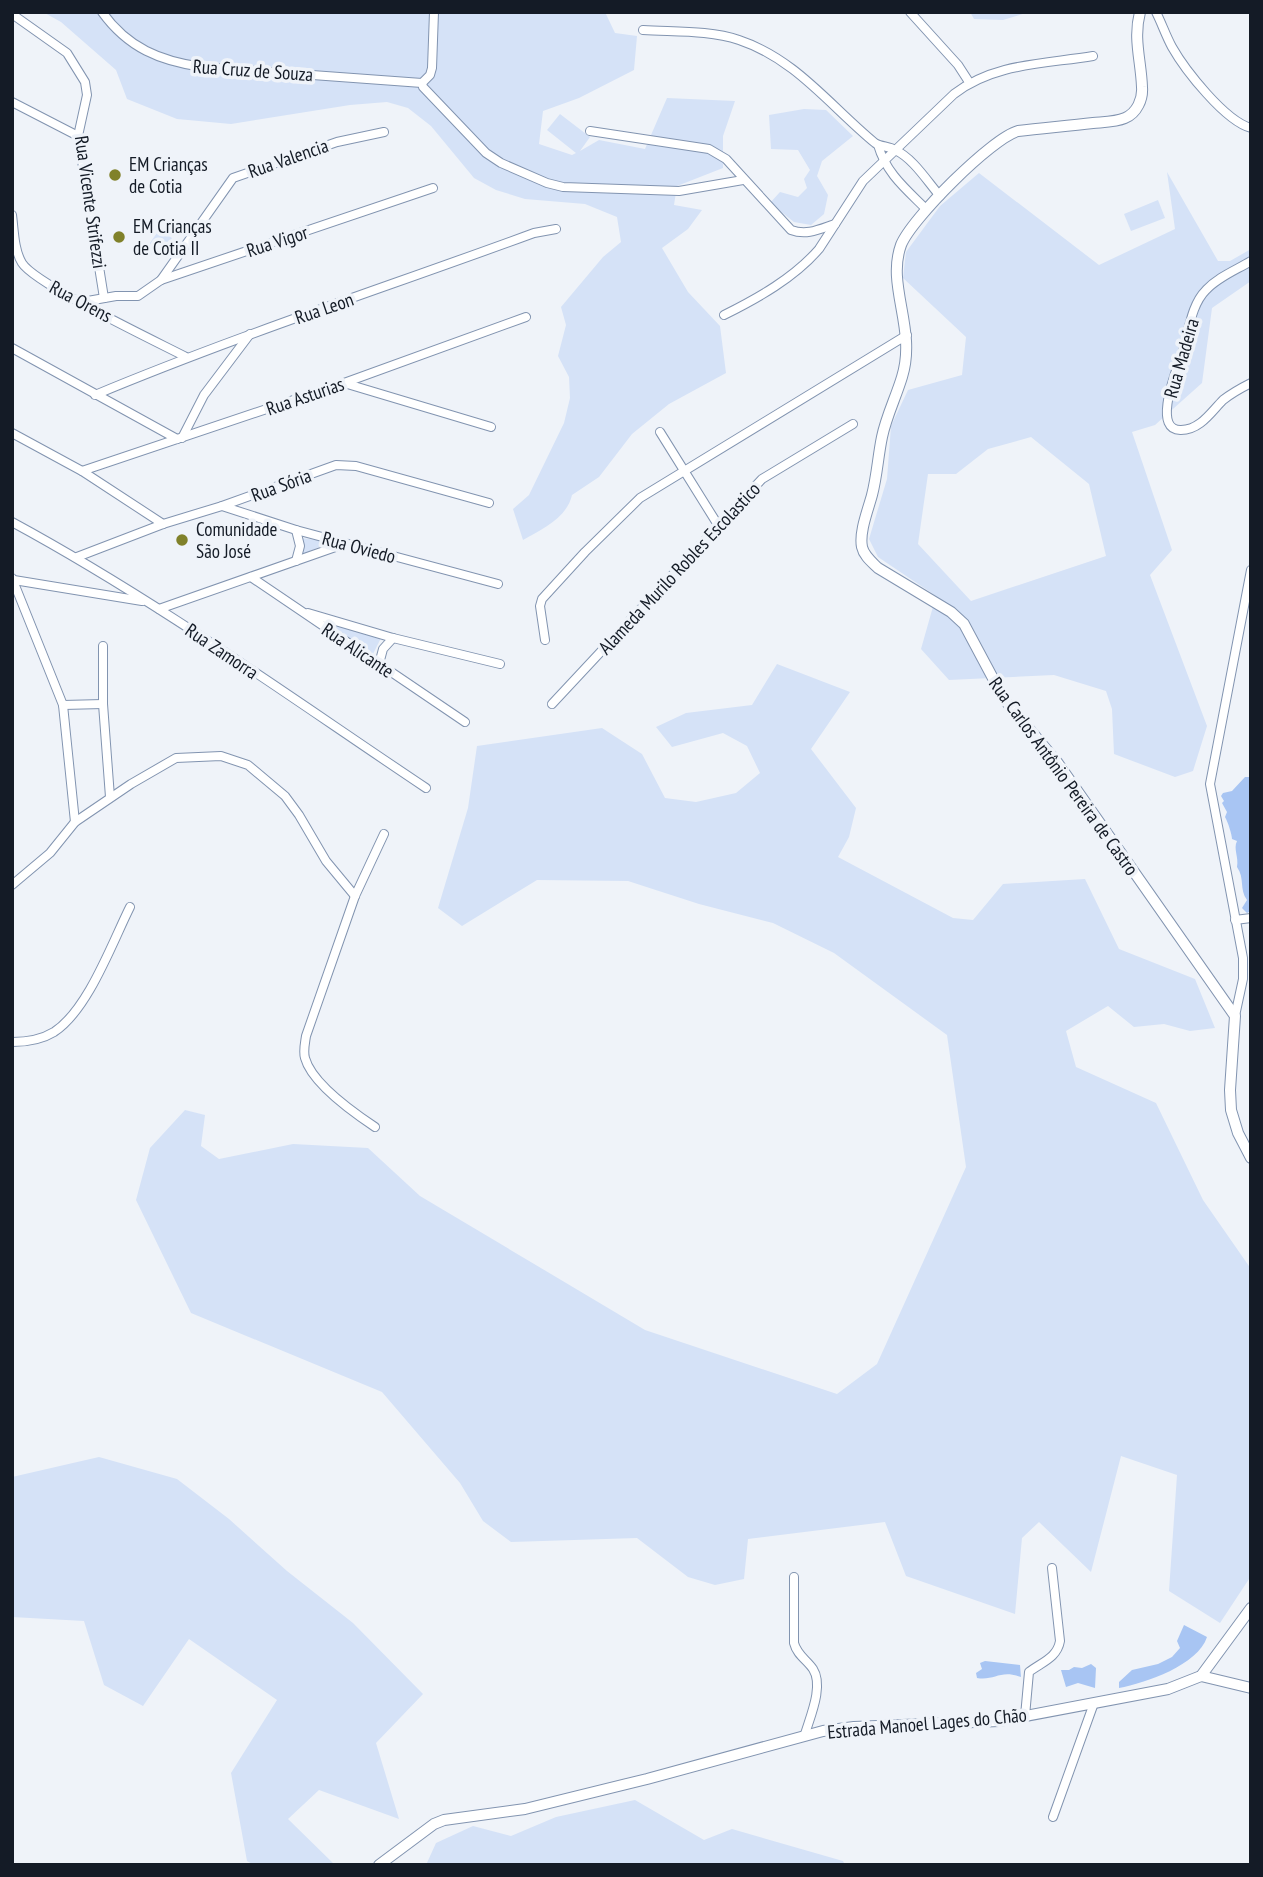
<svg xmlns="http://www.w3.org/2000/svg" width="1263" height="1877" viewBox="0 0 1263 1877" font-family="'PT Sans Narrow',sans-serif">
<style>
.green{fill:#d5e2f7;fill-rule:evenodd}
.water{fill:#a8c5f3}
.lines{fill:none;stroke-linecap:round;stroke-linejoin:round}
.street-casing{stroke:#8294b0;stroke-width:10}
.secondary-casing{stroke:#8294b0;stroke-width:12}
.street{stroke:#fff;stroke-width:8}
.secondary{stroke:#fff;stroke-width:10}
.poi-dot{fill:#80812a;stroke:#eff3f9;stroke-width:2.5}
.labels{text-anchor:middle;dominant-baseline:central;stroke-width:7;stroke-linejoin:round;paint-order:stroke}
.street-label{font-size:19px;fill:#141b26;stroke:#eff3f9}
.poi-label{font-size:19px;fill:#141b26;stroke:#eff3f9;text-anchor:start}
</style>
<rect width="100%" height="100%" fill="#eff3f9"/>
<g class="green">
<path d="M 43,12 L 605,12 L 615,33 L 637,36 L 634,70 L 579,98 L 543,111 L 539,144 L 572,155 L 576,153 L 547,130 L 560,114 L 590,137 L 580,151 L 599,140 L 645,149 L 667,98 L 735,101 L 723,136 L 723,168 L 677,186 L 674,205 L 702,210 L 688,229 L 662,248 L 688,292 L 720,326 L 726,373 L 669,404 L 632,434 L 599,477 L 572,495 C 567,518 542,529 523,540 L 513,509 L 529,495 L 564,423 L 570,398 L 569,377 L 558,356 L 566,325 L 561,307 L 603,257 L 621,242 L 617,217 L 585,204 L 525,199 L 496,190 L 474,178 L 431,126 L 408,108 L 387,102 L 350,105 L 231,124 L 177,119 L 127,99 L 116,70 L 61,22 Z"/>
<path d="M 970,12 L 1029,12 L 1003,20 L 974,19 Z"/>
<path d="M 804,109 L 826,110 L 853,136 L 822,161 L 817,176 L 828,195 L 824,214 L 811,225 L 794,222 L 770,203 L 780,192 L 798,197 L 807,188 L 804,179 L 810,170 L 798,150 L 771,149 L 769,115 Z"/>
<path d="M 1167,172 L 1218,261 L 1230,261 L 1251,249 L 1251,281 L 1212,308 L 1202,383 L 1155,425 L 1132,432 L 1172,550 L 1150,575 L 1207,726 L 1193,771 L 1175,777 L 1114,754 L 1112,709 L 1106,691 L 1054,675 L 949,680 L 921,649 L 936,596 L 878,557 L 869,539 L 887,479 L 891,426 L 908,390 L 962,375 L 966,337 L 903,278 L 906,252 L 940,206 L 979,173 L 1099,265 L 1175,229 ZM 1031,437 L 1089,484 L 1106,556 L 971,601 L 918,544 L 928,474 L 956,474 L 988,449 Z"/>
<path d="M 1158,200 L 1165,218 L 1131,231 L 1124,214 Z"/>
<path d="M 159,230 L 172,238 L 158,259 L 145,250 Z"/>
<path d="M 302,538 L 331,542 L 303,554 Z"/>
<path d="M 325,623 L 381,638 L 373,654 Z"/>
<path d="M 777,664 L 850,692 L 811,749 L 856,808 L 849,837 L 838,857 L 953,918 L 973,920 L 1003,884 L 1085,879 L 1119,949 L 1195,979 L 1215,1028 L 1190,1031 L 1164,1024 L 1134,1027 L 1108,1006 L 1066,1031 L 1076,1067 L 1156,1103 L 1203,1200 L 1251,1269 L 1251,1576 L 1220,1623 L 1169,1591 L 1177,1475 L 1121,1456 L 1091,1572 L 1039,1522 L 1022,1538 L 1015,1614 L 906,1576 L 885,1522 L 748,1539 L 744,1579 L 715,1585 L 688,1577 L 637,1538 L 511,1542 L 483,1521 L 460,1483 L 382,1392 L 191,1313 L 136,1200 L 150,1148 L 185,1110 L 205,1115 L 201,1146 L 219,1159 L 293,1144 L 368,1148 L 420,1196 L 645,1330 L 837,1394 L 877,1364 L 966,1167 L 947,1035 L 834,953 L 773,923 L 699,904 L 628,881 L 537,880 L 462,926 L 438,908 L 468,808 L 477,746 L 602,728 L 642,754 L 665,798 L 696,802 L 736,793 L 760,773 L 747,746 L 723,733 L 672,747 L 656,727 L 686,713 L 752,705 Z"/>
<path d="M 99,1457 L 177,1479 L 229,1519 L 287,1571 L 353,1623 L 423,1694 L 376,1743 L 399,1819 L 319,1790 L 288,1819 L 335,1865 L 254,1865 L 247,1861 L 231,1773 L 277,1700 L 189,1639 L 143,1706 L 104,1685 L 84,1621 L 12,1617 L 12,1477 Z"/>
<path d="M 635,1800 L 704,1840 L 732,1829 L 843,1861 L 845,1865 L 426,1865 L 436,1843 L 473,1826 L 511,1836 L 556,1817 Z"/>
</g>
<g class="water">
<path d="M 1245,777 L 1251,777 L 1251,911 L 1247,913 L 1242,908 L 1247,900 C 1239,889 1245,878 1237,867 C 1239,857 1233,849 1237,841 L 1232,839 C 1232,835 1228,822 1225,817 L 1227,812 L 1222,803 L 1224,801 L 1221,796 L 1223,793 L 1232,791 Z"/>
<path d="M 1184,1625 L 1207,1637 C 1198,1665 1146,1683 1119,1688 L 1119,1682 L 1132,1670 L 1158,1664 L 1172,1657 L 1180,1648 L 1177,1641 Z"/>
<path d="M 985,1661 L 1020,1665 L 1021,1677 C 1000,1669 995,1681 977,1678 L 976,1673 L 982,1669 L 980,1663 Z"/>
<path d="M 1091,1664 L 1096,1668 L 1095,1688 L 1078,1683 L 1066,1687 L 1061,1670 L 1069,1670 L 1074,1667 L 1082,1668 Z"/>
</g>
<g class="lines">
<defs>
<g id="street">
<path d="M 102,12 C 128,48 160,61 202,67 L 422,83"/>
<path d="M 434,12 L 432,68 L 430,75 L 422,83 L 423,87 L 486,153 L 501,163 L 547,183 L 563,187 L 679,191 L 743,180"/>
<path d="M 910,12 L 958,65 L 969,82"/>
<path d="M 1156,12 C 1162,24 1166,36 1172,47 C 1185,70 1225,121 1251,128"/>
<path d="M 12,14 L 67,53 L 85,82 L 87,95 L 78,136 L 104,298"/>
<path d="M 643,30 C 674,32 710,30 739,40 C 796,59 830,106 875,143 C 881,147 889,146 895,150 C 913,158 927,181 940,196"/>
<path d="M 12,102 L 78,136"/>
<path d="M 590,131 L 709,149 L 726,159 L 791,230 C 807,236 820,229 835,224"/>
<path d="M 878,145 C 886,173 906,189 926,209"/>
<path d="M 12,215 C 14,230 14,250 22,263 C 35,284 157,342 186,357"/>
<path d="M 1251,261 C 1236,270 1218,277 1206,290 C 1191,305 1189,331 1183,350 C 1179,364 1150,431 1181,430 C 1200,430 1211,412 1223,400 C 1232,393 1241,388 1251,383"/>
<path d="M 161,280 L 233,178 L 337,142 L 384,132"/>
<path d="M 82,302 L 116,296 L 138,296 L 161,280 L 433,188"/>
<path d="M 724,315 C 758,298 794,278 819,249 L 863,181 L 954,94 C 994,63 1045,64 1093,56"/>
<path d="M 12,348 L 177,439"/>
<path d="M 344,383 L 491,427"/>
<path d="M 95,395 C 239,335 387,287 534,233 L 556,229"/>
<path d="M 660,432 L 718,525"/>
<path d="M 12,433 L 82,471 L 163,524"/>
<path d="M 182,438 L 204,395 L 250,334"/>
<path d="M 82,471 L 344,383 L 526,317"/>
<path d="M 222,506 L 296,530 L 498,584"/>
<path d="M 12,522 C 156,600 290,697 426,788"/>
<path d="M 77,557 L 163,524 L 222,506 L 336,465 L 356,466 L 489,503"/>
<path d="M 296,561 L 300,546 L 296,530"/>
<path d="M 251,577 L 465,722"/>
<path d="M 12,578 L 63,705 L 75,822"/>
<path d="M 14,580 L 142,601"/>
<path d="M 159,609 L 344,544"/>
<path d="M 308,613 L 393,638 L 500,664"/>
<path d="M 545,640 L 540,606 L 542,599 L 585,552 L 640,498 L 907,335"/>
<path d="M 103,646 L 103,704 L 110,797"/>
<path d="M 379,664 L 383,649 L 393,638"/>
<path d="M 552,704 L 762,479 L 853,424"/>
<path d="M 63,705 L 103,704"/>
<path d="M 12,885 L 50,853 L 75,822 L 131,784 L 176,758 L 221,756 L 248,765 L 285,796 L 299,815 L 326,861 L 355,896"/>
<path d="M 1235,920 L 1251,918"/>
<path d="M 1235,1016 L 1243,979 L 1243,958 L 1210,784 L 1251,570"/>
<path d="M 12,1042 C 27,1042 41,1040 54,1032 C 88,1010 112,943 130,907"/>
<path d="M 375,1127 C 354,1113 312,1084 305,1058 C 303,1051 305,1043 306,1036 L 355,896 L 384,834"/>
<path d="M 794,1577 L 794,1643 C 797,1655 807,1660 813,1669 C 824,1686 810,1717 805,1734"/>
<path d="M 1025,1716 L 1029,1672 C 1042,1662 1057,1658 1060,1641 L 1052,1568"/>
<path d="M 1053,1817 L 1094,1703"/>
</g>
<g id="secondary">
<path d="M 1140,12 C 1133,39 1141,60 1142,87 C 1143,99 1137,113 1125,118 C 1116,122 1103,122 1093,123 C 1068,126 1043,128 1018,131 C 992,138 911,219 901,245 C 886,286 917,329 902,377 C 896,397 886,417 882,437 C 878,456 877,476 872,495 C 868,510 859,532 862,547 C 864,556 872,562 878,568 L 951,612 L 964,624 L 1004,699 L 1057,762 L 1235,1016 L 1230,1090 L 1231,1110 L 1238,1133 L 1251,1158"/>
<path d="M 1201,1676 L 1251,1688"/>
<path d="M 379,1865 L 434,1824 L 444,1820 L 525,1809 L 647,1779 L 823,1731 L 854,1727 L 999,1721 L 1168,1689 L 1201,1676 L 1251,1608"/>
</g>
</defs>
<use href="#street" class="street-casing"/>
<use href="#secondary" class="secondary-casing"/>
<use href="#street" class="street"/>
<use href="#secondary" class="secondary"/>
</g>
<g class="poi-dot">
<circle cx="115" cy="175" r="7"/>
<circle cx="119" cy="237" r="7"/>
<circle cx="182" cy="540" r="7"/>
</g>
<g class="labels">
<g class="street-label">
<text transform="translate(253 70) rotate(4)">Rua Cruz de Souza</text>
<text transform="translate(288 158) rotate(-19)">Rua Valencia</text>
<text transform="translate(91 202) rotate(82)">Rua Vicente Strifezzi</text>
<text transform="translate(277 241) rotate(-18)">Rua Vigor</text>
<text transform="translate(81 301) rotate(28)">Rua Orens</text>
<text transform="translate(324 308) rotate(-19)">Rua Leon</text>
<text transform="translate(1181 358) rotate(-74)">Rua Madeira</text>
<text transform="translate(305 396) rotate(-19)">Rua Asturias</text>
<text transform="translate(281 485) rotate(-20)">Rua Sória</text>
<text transform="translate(359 547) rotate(15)">Rua Oviedo</text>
<text transform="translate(679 568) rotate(-47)">Alameda Murilo Robles Escolastico</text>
<text transform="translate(358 650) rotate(34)">Rua Alicante</text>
<text transform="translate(222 651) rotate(34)">Rua Zamorra</text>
<text transform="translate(1064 776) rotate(54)">Rua Carlos Antônio Pereira de Castro</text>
<text transform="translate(927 1723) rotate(-5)">Estrada Manoel Lages do Chão</text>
</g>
<g class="poi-label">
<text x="129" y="164">EM Crianças<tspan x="129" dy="22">de Cotia</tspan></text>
<text x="133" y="226">EM Crianças<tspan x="133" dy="22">de Cotia II</tspan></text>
<text x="196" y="529">Comunidade<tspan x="196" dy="22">São José</tspan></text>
</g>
</g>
<rect width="1263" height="1877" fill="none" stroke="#141b26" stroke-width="28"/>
</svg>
